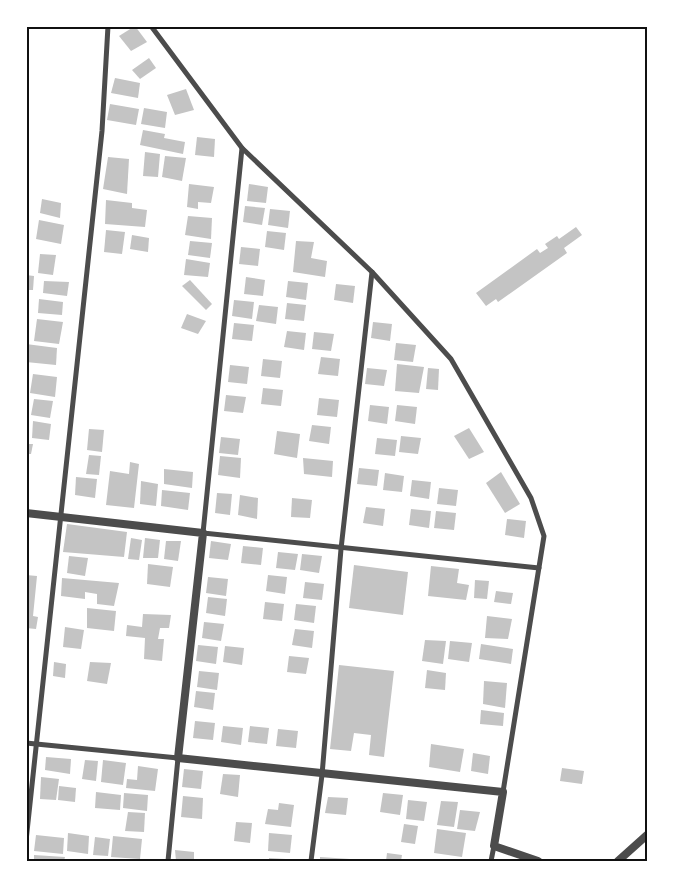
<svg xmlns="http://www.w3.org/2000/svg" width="673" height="887" viewBox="0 0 673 887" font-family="'Titillium Web',sans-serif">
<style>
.building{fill:#c4c4c4}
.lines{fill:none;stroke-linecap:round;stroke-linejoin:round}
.minor{stroke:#4c4c4c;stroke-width:5}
.tertiary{stroke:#4c4c4c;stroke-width:8}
.neatline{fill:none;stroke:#111;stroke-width:2}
</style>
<rect width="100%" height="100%" fill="#fff"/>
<g class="building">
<path d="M 135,26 L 147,42 L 131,51 L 119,36 Z"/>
<path d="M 149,58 L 156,68 L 140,79 L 132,70 Z"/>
<path d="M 115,78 L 140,83 L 138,98 L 111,93 Z"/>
<path d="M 186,89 L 194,110 L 175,115 L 167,95 Z"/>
<path d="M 110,104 L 139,109 L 136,125 L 107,120 Z"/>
<path d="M 144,108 L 167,112 L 165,128 L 141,124 Z"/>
<path d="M 143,130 L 165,134 L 164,138 L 185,142 L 183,154 L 140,145 Z"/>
<path d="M 197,137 L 215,139 L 214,157 L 195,155 Z"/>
<path d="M 145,152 L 160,154 L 158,177 L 143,176 Z"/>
<path d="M 165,156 L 186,158 L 182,181 L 162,177 Z"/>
<path d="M 108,157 L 129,159 L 127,194 L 103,189 Z"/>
<path d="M 189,184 L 214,187 L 211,203 L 198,202 L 198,209 L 187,207 Z"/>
<path d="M 249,184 L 268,187 L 266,203 L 247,201 Z"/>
<path d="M 42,199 L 61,203 L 60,218 L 40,213 Z"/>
<path d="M 106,200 L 132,203 L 132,208 L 147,210 L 145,227 L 105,224 Z"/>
<path d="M 245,206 L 265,208 L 262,225 L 243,222 Z"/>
<path d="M 270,209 L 290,211 L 288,228 L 268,225 Z"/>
<path d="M 188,216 L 212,218 L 211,239 L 185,235 Z"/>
<path d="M 39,220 L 64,225 L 61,244 L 36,239 Z"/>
<path d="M 576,227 L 582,235 L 564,248 L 567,253 L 498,302 L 496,299 L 486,306 L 476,293 L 537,249 L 540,253 L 548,248 L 545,244 L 557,236 L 559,239 Z"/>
<path d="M 106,230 L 125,232 L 122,254 L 104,252 Z"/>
<path d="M 267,231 L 286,233 L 284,250 L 265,247 Z"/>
<path d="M 132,235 L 149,238 L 148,252 L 130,249 Z"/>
<path d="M 190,241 L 212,243 L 210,258 L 188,255 Z"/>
<path d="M 296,241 L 314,242 L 311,258 L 327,261 L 325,277 L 293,272 Z"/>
<path d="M 241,247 L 260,249 L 258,266 L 239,264 Z"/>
<path d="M 40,254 L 56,255 L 53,275 L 38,273 Z"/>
<path d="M 186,259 L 210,263 L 208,277 L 184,275 Z"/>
<path d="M 26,275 L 34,276 L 33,290 L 26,290 Z"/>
<path d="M 246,277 L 265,280 L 263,296 L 244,294 Z"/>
<path d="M 190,280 L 212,304 L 206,310 L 182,286 Z"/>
<path d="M 44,281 L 69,282 L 67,296 L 43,293 Z"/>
<path d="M 288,281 L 308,283 L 306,300 L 286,297 Z"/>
<path d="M 336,284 L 355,286 L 353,303 L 334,300 Z"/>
<path d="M 39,299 L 63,302 L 62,315 L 38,313 Z"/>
<path d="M 234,300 L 254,302 L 252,319 L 232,316 Z"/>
<path d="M 287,303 L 306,305 L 304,321 L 285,319 Z"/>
<path d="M 259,305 L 278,307 L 276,324 L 256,321 Z"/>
<path d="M 187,314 L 206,321 L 198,334 L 181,328 Z"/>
<path d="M 37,319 L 63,322 L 59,344 L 34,341 Z"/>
<path d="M 373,322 L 392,324 L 390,341 L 371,338 Z"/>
<path d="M 234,323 L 254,325 L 252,341 L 232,339 Z"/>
<path d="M 287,331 L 306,333 L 304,350 L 284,347 Z"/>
<path d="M 314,332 L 334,334 L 331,351 L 312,349 Z"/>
<path d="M 396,343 L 416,345 L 413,362 L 394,360 Z"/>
<path d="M 26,344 L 57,348 L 56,365 L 26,362 Z"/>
<path d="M 321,357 L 340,359 L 338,376 L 318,374 Z"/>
<path d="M 263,359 L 282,361 L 280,378 L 261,376 Z"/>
<path d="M 397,364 L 424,367 L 419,393 L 395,391 Z"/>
<path d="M 230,365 L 249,367 L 247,384 L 228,382 Z"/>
<path d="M 367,368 L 387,370 L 384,386 L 365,384 Z"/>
<path d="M 428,368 L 439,369 L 438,390 L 426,389 Z"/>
<path d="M 33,374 L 57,377 L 55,397 L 30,393 Z"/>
<path d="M 263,388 L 283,390 L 281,406 L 261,404 Z"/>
<path d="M 226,395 L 246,397 L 243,413 L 224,411 Z"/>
<path d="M 319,398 L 339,400 L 337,417 L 317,415 Z"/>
<path d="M 34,399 L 53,401 L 50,418 L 31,415 Z"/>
<path d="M 370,405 L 389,407 L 387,424 L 368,421 Z"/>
<path d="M 397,405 L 417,407 L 415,424 L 395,421 Z"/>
<path d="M 33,421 L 51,424 L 49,440 L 32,438 Z"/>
<path d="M 312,425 L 331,427 L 329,444 L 309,441 Z"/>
<path d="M 469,428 L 484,452 L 469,459 L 454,436 Z"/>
<path d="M 89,429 L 104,430 L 102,452 L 87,450 Z"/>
<path d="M 277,431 L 300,434 L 297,458 L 274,454 Z"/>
<path d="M 401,436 L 421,438 L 418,454 L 399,452 Z"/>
<path d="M 221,437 L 240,439 L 238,455 L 219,453 Z"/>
<path d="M 377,438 L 397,440 L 395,456 L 375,454 Z"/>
<path d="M 26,444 L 33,444 L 31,454 L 26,454 Z"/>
<path d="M 89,455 L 101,456 L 99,475 L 86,474 Z"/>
<path d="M 220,456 L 241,458 L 240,478 L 218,475 Z"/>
<path d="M 303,458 L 333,461 L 332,477 L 304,474 Z"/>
<path d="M 130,462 L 139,464 L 134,508 L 106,505 L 110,471 L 129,474 Z"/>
<path d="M 359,468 L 379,470 L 377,486 L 357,484 Z"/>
<path d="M 164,469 L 193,472 L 192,488 L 164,484 Z"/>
<path d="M 501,472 L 520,504 L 505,513 L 486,483 Z"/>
<path d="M 385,473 L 404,476 L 402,492 L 383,490 Z"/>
<path d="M 76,477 L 97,479 L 95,498 L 75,495 Z"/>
<path d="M 412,480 L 431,482 L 429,499 L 410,496 Z"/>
<path d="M 141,481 L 158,484 L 156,506 L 140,504 Z"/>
<path d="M 439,488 L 458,490 L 456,506 L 437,504 Z"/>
<path d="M 162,490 L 190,493 L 188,510 L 161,506 Z"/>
<path d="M 217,493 L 232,494 L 230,515 L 215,513 Z"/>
<path d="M 240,495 L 258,498 L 257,519 L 238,515 Z"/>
<path d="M 292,498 L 312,500 L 310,518 L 291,517 Z"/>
<path d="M 366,507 L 385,509 L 383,526 L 363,523 Z"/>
<path d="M 411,509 L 431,511 L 429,528 L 409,525 Z"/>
<path d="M 436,511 L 456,513 L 454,530 L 434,528 Z"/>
<path d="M 507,519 L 526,521 L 524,538 L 505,535 Z"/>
<path d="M 67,524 L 127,532 L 124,557 L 63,552 Z"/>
<path d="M 131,538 L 142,540 L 139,560 L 128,559 Z"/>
<path d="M 145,538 L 160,540 L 158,558 L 143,558 Z"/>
<path d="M 166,541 L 181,541 L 178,561 L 164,559 Z"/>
<path d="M 211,541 L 231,544 L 228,560 L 209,558 Z"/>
<path d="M 243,546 L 263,548 L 261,565 L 241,563 Z"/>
<path d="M 278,552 L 298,554 L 295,570 L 276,568 Z"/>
<path d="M 302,554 L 322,556 L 319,573 L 300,570 Z"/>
<path d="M 69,556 L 88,558 L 85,576 L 67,573 Z"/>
<path d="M 148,564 L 173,567 L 170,587 L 147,584 Z"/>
<path d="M 354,565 L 408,572 L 403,615 L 349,608 Z"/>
<path d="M 431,566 L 459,569 L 457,583 L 469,585 L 466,600 L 428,596 Z"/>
<path d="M 26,575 L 37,576 L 33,616 L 38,617 L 36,629 L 26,628 Z"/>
<path d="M 268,575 L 287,577 L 285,594 L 266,591 Z"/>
<path d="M 208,577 L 228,579 L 226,596 L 206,593 Z"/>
<path d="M 62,578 L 119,583 L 114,606 L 97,604 L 97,594 L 85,592 L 85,599 L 61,596 Z"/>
<path d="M 475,580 L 489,581 L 487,599 L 474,598 Z"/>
<path d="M 305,582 L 324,584 L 322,600 L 303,598 Z"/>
<path d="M 496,591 L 513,593 L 511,604 L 494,602 Z"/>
<path d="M 208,597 L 227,599 L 225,616 L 206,613 Z"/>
<path d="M 265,602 L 284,604 L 282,621 L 263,619 Z"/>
<path d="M 296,604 L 316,606 L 314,623 L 294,620 Z"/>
<path d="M 87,608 L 116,611 L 114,631 L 87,628 Z"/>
<path d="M 143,614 L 171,615 L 169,628 L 160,628 L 158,639 L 164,639 L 162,661 L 144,659 L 145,638 L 126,636 L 127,625 L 142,627 Z"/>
<path d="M 487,616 L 512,619 L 508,639 L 485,638 Z"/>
<path d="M 204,622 L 224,624 L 221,641 L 202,638 Z"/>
<path d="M 65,627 L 84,630 L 81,649 L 63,647 Z"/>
<path d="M 295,629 L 314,631 L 312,648 L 292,645 Z"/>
<path d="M 425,640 L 446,641 L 443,664 L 422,661 Z"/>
<path d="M 450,641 L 472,643 L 469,662 L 448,659 Z"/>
<path d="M 481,644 L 513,649 L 511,664 L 479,659 Z"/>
<path d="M 198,645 L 218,647 L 216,664 L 196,661 Z"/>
<path d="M 225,646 L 244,648 L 242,665 L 223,662 Z"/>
<path d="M 289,656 L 309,658 L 306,674 L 287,672 Z"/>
<path d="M 54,662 L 66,664 L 65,678 L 53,676 Z"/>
<path d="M 90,662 L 111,663 L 107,684 L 87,681 Z"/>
<path d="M 339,665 L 394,671 L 384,757 L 369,755 L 371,735 L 354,733 L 351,751 L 330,749 Z"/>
<path d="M 427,670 L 446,673 L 445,690 L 425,688 Z"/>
<path d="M 199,671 L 219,673 L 217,690 L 197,687 Z"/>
<path d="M 484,681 L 507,683 L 505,708 L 483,704 Z"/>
<path d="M 196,691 L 215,693 L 213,710 L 194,707 Z"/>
<path d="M 481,710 L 504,713 L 503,726 L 480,724 Z"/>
<path d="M 195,721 L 215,723 L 213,740 L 193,738 Z"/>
<path d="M 223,726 L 243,728 L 241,745 L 221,742 Z"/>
<path d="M 250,726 L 269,728 L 267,744 L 248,742 Z"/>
<path d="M 278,729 L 298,731 L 296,748 L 276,746 Z"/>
<path d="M 431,744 L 464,749 L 460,772 L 429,767 Z"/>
<path d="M 473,753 L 490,756 L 488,774 L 471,771 Z"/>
<path d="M 46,757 L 71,759 L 70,774 L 45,770 Z"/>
<path d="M 85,760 L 98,761 L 96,781 L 82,779 Z"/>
<path d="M 103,760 L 126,763 L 123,785 L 101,782 Z"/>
<path d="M 138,766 L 158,769 L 155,791 L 126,788 L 127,779 L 137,780 Z"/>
<path d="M 562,768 L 584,771 L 582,784 L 560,781 Z"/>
<path d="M 184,769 L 203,771 L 201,789 L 182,787 Z"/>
<path d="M 223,774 L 240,775 L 238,797 L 220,794 Z"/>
<path d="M 41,777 L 59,779 L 56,800 L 40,799 Z"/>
<path d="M 59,786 L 76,788 L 75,802 L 58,800 Z"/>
<path d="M 96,792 L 121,795 L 120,810 L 95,808 Z"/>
<path d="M 124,793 L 148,795 L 147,811 L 123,808 Z"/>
<path d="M 383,793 L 403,795 L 400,815 L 380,812 Z"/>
<path d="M 183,796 L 203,798 L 202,819 L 181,817 Z"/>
<path d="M 328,797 L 348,798 L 346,815 L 325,813 Z"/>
<path d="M 408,800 L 427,802 L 424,821 L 406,819 Z"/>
<path d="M 441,801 L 458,802 L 454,827 L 437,825 Z"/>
<path d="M 279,803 L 294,805 L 291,827 L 265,824 L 268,809 L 278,810 Z"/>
<path d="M 460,810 L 480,812 L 475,831 L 457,829 Z"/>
<path d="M 128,812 L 145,813 L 144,832 L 125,831 Z"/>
<path d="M 236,822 L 252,823 L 250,843 L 234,841 Z"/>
<path d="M 404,824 L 418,826 L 415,844 L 401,842 Z"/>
<path d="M 437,829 L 466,833 L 462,857 L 434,853 Z"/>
<path d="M 68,833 L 89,836 L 88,854 L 67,851 Z"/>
<path d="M 269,833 L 292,835 L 290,853 L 268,851 Z"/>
<path d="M 36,835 L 64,838 L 63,854 L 34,851 Z"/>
<path d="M 113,836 L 142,839 L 140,859 L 111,857 Z"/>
<path d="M 95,837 L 110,839 L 108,856 L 93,855 Z"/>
<path d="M 175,850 L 194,852 L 194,861 L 176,861 Z"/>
<path d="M 387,853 L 402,855 L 401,861 L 386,861 Z"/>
<path d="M 34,855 L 65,857 L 64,861 L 34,861 Z"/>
<path d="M 320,857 L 350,859 L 350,861 L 320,861 Z"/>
<path d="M 269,858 L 286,859 L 286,861 L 269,861 Z"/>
</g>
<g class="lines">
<g class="minor">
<path d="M 151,26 L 242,148 L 372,272 L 451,359 L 531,498 L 544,536 L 503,792"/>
<path d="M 242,148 L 203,533 L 539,568"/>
<path d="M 26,743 L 178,758 L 168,861"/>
<path d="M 26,841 L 102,131 L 108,26"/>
<path d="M 311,861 L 322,775 L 341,549 L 372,272"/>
<path d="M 491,861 L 494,846"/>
</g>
<g class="tertiary">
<path d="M 26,513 L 203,533 L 178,758 L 503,792 L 494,846 L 538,861"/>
<path d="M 618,861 L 647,835"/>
</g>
</g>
<rect width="673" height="887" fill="none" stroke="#ffffff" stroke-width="55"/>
<rect x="28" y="28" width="618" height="832" class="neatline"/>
</svg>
